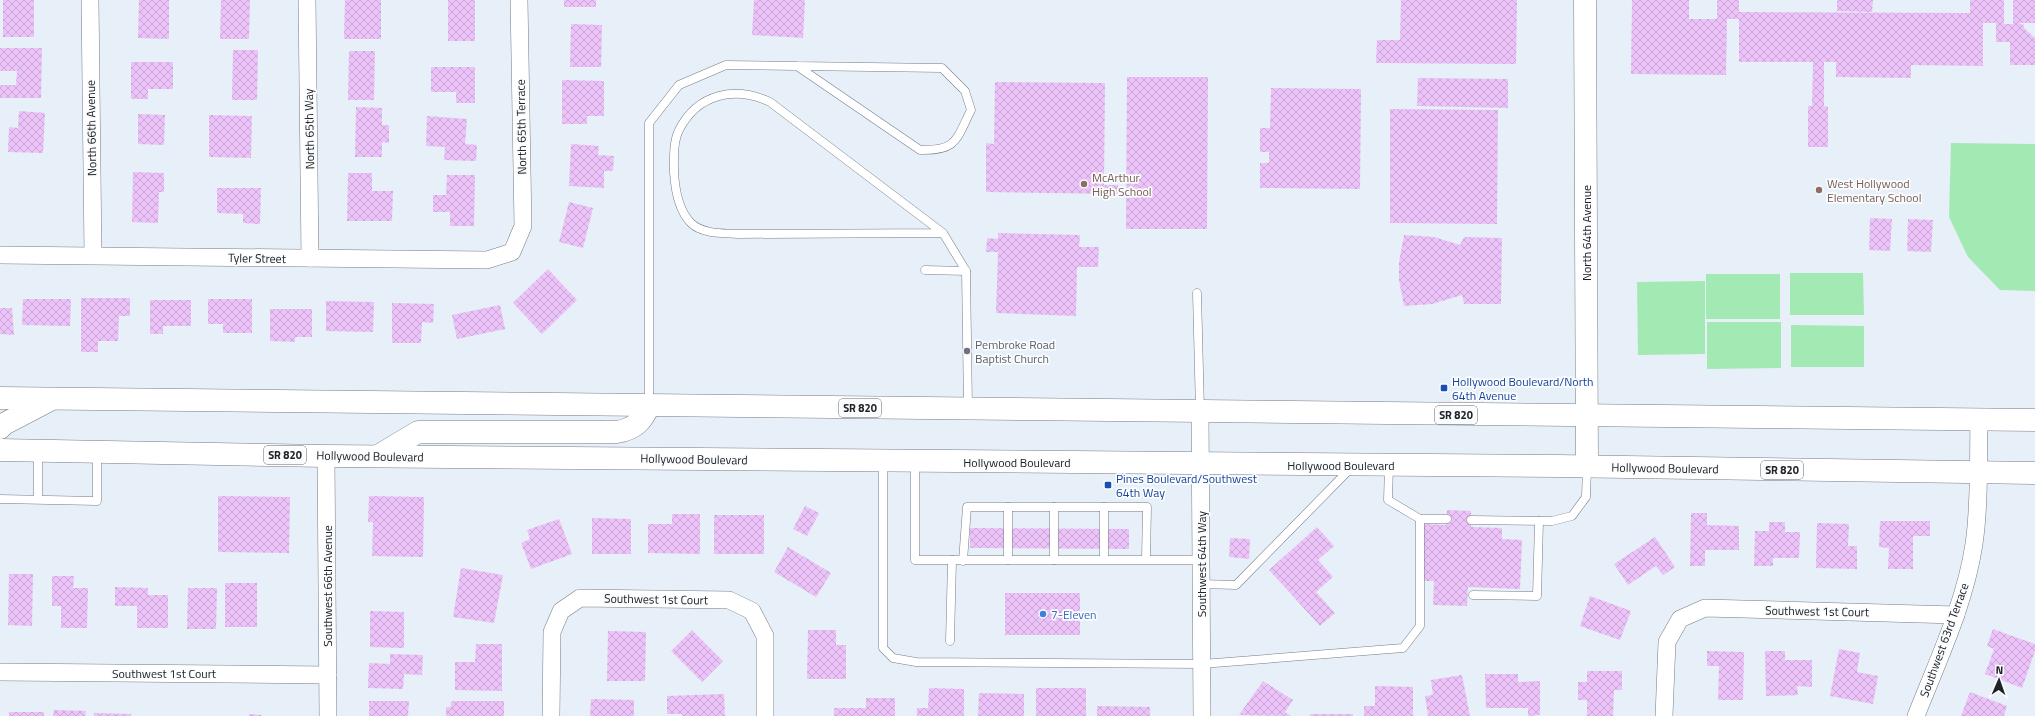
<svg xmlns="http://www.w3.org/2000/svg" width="2035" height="716" viewBox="0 0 2035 716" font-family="'Titillium Web',sans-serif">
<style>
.green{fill:#a3e9b3}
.building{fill:url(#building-cross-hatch)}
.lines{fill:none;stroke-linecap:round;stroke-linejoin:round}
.lane-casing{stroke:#767d86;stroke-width:9}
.street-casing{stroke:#767d86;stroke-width:18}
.secondary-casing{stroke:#767d86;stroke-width:23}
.highway-casing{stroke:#767d86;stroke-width:23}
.lane{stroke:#fff;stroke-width:8}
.street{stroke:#fff;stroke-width:17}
.secondary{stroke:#fff;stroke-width:22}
.highway{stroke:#fff;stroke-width:22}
.education-dot{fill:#8d6e63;stroke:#fafcfe;stroke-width:1.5}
.worship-dot{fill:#6b7280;stroke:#fafcfe;stroke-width:1.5}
.transit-dot{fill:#1a4fb4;stroke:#fafcfe;stroke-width:1.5}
.shop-dot{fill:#3f7fe0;stroke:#fafcfe;stroke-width:1.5}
.labels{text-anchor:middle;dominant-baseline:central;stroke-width:3.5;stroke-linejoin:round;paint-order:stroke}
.shield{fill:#fafcfe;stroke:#616467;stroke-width:1}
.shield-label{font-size:11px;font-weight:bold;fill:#202326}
.street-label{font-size:12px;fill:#202326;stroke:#fafcfe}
.education-label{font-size:12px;fill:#785e54;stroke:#fafcfe;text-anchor:start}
.worship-label{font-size:12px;fill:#5b616d;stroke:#fafcfe;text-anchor:start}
.transit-label{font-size:12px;fill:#164399;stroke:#fafcfe;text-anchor:start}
.shop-label{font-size:12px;fill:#366cbe;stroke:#fafcfe;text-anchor:start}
</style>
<defs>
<pattern id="building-cross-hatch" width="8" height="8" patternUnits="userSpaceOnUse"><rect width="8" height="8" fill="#ecc3f9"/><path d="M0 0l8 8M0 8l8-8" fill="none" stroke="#caa7d5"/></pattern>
</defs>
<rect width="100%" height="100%" fill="#e7eff9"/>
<g class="green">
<path d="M 1951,143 L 2035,144 L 2035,291 L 2000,290 L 1968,257 L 1949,217 Z"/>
<path d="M 1790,273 L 1863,273 L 1864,315 L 1790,315 Z"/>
<rect x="1706" y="274" width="74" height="45"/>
<path d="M 1705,281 L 1705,354 L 1638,355 L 1637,282 Z"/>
<path d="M 1707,322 L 1781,322 L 1781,368 L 1707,369 Z"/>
<path d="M 1791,325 L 1864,326 L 1864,367 L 1791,367 Z"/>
</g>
<g class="building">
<rect x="3" y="0" width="31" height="37"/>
<path d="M 139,0 L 169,0 L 169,39 L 138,38 Z"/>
<path d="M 221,0 L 250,0 L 249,39 L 220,39 Z"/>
<path d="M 345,0 L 381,0 L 381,39 L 344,39 Z"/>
<rect x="448" y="0" width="27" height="41"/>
<rect x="564" y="0" width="32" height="7"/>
<path d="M 754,0 L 805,0 L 803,38 L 752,35 Z"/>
<path d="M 1401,0 L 1517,0 L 1516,64 L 1376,63 L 1377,40 L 1400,40 Z"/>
<path d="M 1632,0 L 1689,0 L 1689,19 L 1717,19 L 1717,0 L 1739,0 L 1739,12 L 1970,13 L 1970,0 L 2004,0 L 2004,24 L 2013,24 L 2013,0 L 2035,0 L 2035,23 L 2019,23 L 2024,25 L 2024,28 L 2035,38 L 2035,65 L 2010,65 L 2010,42 L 1996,42 L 1996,23 L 1983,23 L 1983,66 L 1911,65 L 1911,78 L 1836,77 L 1836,62 L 1824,62 L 1824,106 L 1828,107 L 1828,147 L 1808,147 L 1808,106 L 1812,106 L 1813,62 L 1739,62 L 1739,19 L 1727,19 L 1726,75 L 1631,74 Z"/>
<path d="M 1837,0 L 1873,0 L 1872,12 L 1837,11 Z"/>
<path d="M 571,24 L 602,25 L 601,67 L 570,67 Z"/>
<path d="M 0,48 L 42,48 L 41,98 L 0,98 L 0,85 L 16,85 L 17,71 L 0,71 Z"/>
<path d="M 233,50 L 258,50 L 257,100 L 232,100 Z"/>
<path d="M 349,51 L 375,51 L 374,100 L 348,100 Z"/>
<path d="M 131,62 L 173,62 L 173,89 L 148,89 L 148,99 L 131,99 Z"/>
<path d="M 431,67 L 475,67 L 475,103 L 456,103 L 456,92 L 431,92 Z"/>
<path d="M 1127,77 L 1208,77 L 1207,229 L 1126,229 Z"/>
<path d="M 1418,78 L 1508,79 L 1508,108 L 1417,106 Z"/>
<path d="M 562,80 L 604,81 L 604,116 L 587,116 L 587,124 L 562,124 Z"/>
<path d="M 995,82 L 1105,83 L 1104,185 L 1118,185 L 1118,194 L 986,192 L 986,143 L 994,144 Z"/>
<path d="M 1271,88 L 1361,89 L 1360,189 L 1260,188 L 1260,163 L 1269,163 L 1269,152 L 1260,152 L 1260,128 L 1270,128 Z"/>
<path d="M 356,107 L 382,108 L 382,125 L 389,125 L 389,143 L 382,142 L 382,157 L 355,157 Z"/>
<path d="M 1390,109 L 1498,110 L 1497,224 L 1390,223 Z"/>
<path d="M 19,111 L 45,113 L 43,153 L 8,152 L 9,127 L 18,128 Z"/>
<path d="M 138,114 L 165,115 L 164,145 L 138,144 Z"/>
<path d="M 209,115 L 252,116 L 251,158 L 209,157 Z"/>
<path d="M 427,116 L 467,119 L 465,144 L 477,145 L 476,161 L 444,160 L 445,147 L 426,146 Z"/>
<path d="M 571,144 L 599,146 L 598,155 L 614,156 L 613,171 L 604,171 L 604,188 L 569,186 Z"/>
<path d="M 133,172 L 164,173 L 164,192 L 159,192 L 158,223 L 132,222 Z"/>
<path d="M 348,173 L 372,173 L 372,191 L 393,191 L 392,221 L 347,221 Z"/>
<path d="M 447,175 L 475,175 L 474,226 L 450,226 L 450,212 L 433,212 L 433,195 L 446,195 Z"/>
<path d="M 217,188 L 261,188 L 260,224 L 243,223 L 243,214 L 217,213 Z"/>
<path d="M 569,202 L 593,208 L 583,248 L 559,242 Z"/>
<path d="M 1870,218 L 1892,219 L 1890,251 L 1869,250 Z"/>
<path d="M 1908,219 L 1933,220 L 1931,252 L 1907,251 Z"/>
<path d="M 998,233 L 1080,235 L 1079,247 L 1099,247 L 1098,267 L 1077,267 L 1076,316 L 996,313 L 998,252 L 986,252 L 987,238 L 998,239 Z"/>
<path d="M 1404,235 L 1434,237 L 1460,245 L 1464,237 L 1502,238 L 1501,304 L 1464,304 L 1462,295 L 1432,304 L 1404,306 L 1399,280 L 1399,262 Z"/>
<path d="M 548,269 L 577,300 L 542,334 L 513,303 Z"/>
<path d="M 81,298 L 130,298 L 130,316 L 119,316 L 118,341 L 98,341 L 98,352 L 81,352 Z"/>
<path d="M 23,299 L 71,299 L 70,326 L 22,325 Z"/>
<path d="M 208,299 L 252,299 L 252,333 L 223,333 L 223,324 L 208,324 Z"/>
<path d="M 150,300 L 191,300 L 191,326 L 163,326 L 163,334 L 150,334 Z"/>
<path d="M 326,301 L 374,302 L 373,332 L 326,331 Z"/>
<path d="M 392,303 L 434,304 L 433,323 L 422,322 L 421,343 L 392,343 Z"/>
<path d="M 500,305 L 505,329 L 457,339 L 452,315 Z"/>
<path d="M 0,308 L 12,308 L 14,335 L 0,334 Z"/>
<path d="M 270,309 L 312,309 L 312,337 L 295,337 L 295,342 L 270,341 Z"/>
<path d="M 218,496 L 290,497 L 289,553 L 218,552 Z"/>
<path d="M 369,496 L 424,497 L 423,557 L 372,556 L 373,522 L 368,522 Z"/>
<path d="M 805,506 L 819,513 L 807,536 L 793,529 Z"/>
<path d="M 1447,510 L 1471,511 L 1471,527 L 1502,528 L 1502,539 L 1522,540 L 1520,589 L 1468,587 L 1467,606 L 1433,605 L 1434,581 L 1422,581 L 1424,524 L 1446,525 Z"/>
<path d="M 1691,513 L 1707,513 L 1707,525 L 1739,526 L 1739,550 L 1705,550 L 1705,566 L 1690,566 Z"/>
<path d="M 672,514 L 700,514 L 700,554 L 648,553 L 648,524 L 672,524 Z"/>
<rect x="714" y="515" width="50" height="39"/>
<path d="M 592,518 L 631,519 L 631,554 L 592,554 Z"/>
<path d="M 559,519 L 572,554 L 531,569 L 521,543 L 530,539 L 527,530 Z"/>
<path d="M 1880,521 L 1930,521 L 1930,536 L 1913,536 L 1913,569 L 1888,569 L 1889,548 L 1879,547 Z"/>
<path d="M 1769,522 L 1785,522 L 1785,532 L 1800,532 L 1799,558 L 1773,558 L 1773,566 L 1754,566 L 1755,531 L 1769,531 Z"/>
<path d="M 1817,523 L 1849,524 L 1848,546 L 1857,546 L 1857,569 L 1816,568 Z"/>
<path d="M 1317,527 L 1334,546 L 1318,560 L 1333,577 L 1316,592 L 1335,613 L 1320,626 L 1269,570 Z"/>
<path d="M 970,528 L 1129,529 L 1129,549 L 970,548 Z"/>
<path d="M 1655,537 L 1675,567 L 1663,575 L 1656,566 L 1628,585 L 1614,564 Z"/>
<path d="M 1230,538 L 1250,539 L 1249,559 L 1229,557 Z"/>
<path d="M 788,547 L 831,573 L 816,597 L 774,572 Z"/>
<path d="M 461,568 L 503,575 L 494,623 L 453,617 Z"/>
<path d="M 9,574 L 33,574 L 32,626 L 8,625 Z"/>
<path d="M 52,576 L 74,576 L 73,588 L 88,588 L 87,628 L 61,628 L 61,606 L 52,606 Z"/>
<rect x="225" y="583" width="32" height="44"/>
<path d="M 115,587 L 148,588 L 148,595 L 168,595 L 168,628 L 137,628 L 137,606 L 115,606 Z"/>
<path d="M 188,588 L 217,588 L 216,629 L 187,629 Z"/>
<rect x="1005" y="593" width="75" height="42"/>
<path d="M 1590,596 L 1631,611 L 1620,640 L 1580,626 Z"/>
<path d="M 370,611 L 404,612 L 404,648 L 370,647 Z"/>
<path d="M 1993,629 L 2035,644 L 2035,651 L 2022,688 L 1985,674 L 1994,649 L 1987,646 Z"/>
<path d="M 692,630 L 723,661 L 702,682 L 671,651 Z"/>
<path d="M 808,630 L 836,630 L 836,645 L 846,645 L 846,679 L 807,679 Z"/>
<path d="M 608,631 L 646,632 L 645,681 L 607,681 Z"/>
<path d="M 476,644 L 502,644 L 502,691 L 455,690 L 455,662 L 475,662 Z"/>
<path d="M 1839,649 L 1860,653 L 1857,672 L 1878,676 L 1873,704 L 1830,696 Z"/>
<path d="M 1707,651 L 1744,652 L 1743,700 L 1718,700 L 1719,666 L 1707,666 Z"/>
<path d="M 1765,651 L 1785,651 L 1785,660 L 1812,660 L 1812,687 L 1797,686 L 1798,695 L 1766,696 Z"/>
<path d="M 390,654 L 423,655 L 422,675 L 404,674 L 403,689 L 368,688 L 369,663 L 390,664 Z"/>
<path d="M 1587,671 L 1622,671 L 1622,690 L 1614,690 L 1613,716 L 1587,716 L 1587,700 L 1578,700 L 1578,682 L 1587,682 Z"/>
<path d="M 1485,674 L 1518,674 L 1518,682 L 1540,681 L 1540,715 L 1528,716 L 1528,708 L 1486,708 Z"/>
<path d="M 1462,675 L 1470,716 L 1428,716 L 1425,696 L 1433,695 L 1431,680 Z"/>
<path d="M 1263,681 L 1293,700 L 1285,712 L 1291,716 L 1239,715 Z"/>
<path d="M 1375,686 L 1413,687 L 1413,716 L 1364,716 L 1364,706 L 1375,706 Z"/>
<path d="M 929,688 L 964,689 L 964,716 L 917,716 L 917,708 L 928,708 Z"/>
<rect x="1036" y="688" width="50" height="28"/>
<path d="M 1970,692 L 2007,706 L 2004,716 L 1961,716 Z"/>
<path d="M 979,693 L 1024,694 L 1024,716 L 978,716 Z"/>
<path d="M 724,694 L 725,716 L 682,716 L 682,714 L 667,714 L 667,696 Z"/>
<path d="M 866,698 L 895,698 L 895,716 L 834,716 L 834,708 L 866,708 Z"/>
<path d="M 591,699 L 634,700 L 634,716 L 590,716 Z"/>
<path d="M 369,701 L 409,701 L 408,716 L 369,716 Z"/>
<path d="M 451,701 L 504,701 L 504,716 L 446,716 L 446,707 L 451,707 Z"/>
<path d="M 1097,706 L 1150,707 L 1150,716 L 1097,716 Z"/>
<path d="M 54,710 L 86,711 L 85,716 L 53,716 Z"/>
<rect x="9" y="712" width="35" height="4"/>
<path d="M 94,713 L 131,714 L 131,716 L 94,716 Z"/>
<path d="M 249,714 L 261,715 L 261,716 L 249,716 Z"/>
<rect x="1310" y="714" width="43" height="2"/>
</g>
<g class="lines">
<defs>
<g id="lane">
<path d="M 943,233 L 737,234 C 723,233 702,234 691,223 C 678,210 675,189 674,172 C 674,159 673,142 679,130 C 698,93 735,86 770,102 L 943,233 L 966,271 L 968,408"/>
<path d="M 925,270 L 966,271"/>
<path d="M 1197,293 L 1200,411"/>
<path d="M 649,404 L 649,123 L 679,85 L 726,65 L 797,66 L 920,150 C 957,151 956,140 971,110 L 965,91 L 942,68 L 797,66"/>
<path d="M 883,462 L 883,648 L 893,658 L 916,662 L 1202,664 L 1403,648 L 1420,626 L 1420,519"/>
<path d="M 915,462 L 915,560 L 1201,560"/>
<path d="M 1389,466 L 1388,500 L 1420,519 L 1447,519"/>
<path d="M 0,499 L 97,501 L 97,452"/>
<path d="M 38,499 L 38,452"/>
<path d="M 1008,507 L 1008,560"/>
<path d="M 1104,507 L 1104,559"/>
<path d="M 1471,520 L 1552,521 L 1572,516 L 1586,497 L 1587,467"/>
<path d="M 1054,560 L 1054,507"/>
<path d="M 963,561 L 967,507 L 1147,507 L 1146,559"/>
<path d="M 1201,584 L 1236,585 L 1351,468"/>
<path d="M 1473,595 L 1537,596 L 1539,521"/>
<path d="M 950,641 L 952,560"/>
</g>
<g id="street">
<path d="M 90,0 L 93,255"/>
<path d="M 307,0 L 310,258"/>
<path d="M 0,255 L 487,260 L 512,252 L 523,226 L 519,0"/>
<path d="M 1200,411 L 1202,716"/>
<path d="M 326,456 L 328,716"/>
<path d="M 0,672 L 328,675"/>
<path d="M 551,716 L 552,632 L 561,611 L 580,598 L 729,600 L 752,611 L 765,636 L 765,716"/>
<path d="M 1664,716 L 1667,642 L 1680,619 L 1705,608 L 1956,615"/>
<path d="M 1916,716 C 1938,660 1965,604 1974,544 C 1980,503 1978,460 1979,420"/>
</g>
<path id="secondary" d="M 1585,0 L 1587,466"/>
<g id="highway">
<path d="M 0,398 L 2035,420"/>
<path d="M 0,428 L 4,424 L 48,401"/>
<path d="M 0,450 L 326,456 L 1557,466 L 2035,473"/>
<path d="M 378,456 L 418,432 L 617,432 C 634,429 642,422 649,405"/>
</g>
</defs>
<use href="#lane" class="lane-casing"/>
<use href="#street" class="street-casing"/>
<use href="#secondary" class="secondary-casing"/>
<use href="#highway" class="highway-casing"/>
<use href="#lane" class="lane"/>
<use href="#street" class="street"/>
<use href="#secondary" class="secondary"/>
<use href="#highway" class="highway"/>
</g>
<g class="education-dot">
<circle cx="1084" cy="184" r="4"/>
<circle cx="1819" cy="190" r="4"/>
</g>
<circle class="worship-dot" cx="967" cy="351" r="4"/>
<g class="transit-dot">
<rect x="1440" y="384" width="8" height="8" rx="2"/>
<rect x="1104" y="481" width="8" height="8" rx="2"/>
</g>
<circle class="shop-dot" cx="1043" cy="614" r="4"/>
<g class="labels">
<g class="shield">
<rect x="839" y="399" width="42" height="18" rx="3"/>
<rect x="1435" y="406" width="42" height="18" rx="3"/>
<rect x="264" y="446" width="42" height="18" rx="3"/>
<rect x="1761" y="461" width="42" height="18" rx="3"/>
</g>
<g class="shield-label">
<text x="860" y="408">SR 820</text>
<text x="1456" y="415">SR 820</text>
<text x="285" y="455">SR 820</text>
<text x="1782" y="470">SR 820</text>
</g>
<g class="street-label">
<text transform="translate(521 127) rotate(-91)">North 65th Terrace</text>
<text transform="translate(91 128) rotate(-91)">North 66th Avenue</text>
<text transform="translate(309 129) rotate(-91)">North 65th Way</text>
<text transform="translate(1586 233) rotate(-90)">North 64th Avenue</text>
<text transform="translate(257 258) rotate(1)">Tyler Street</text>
<text transform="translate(370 456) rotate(1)">Hollywood Boulevard</text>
<text transform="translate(694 459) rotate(1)">Hollywood Boulevard</text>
<text x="1017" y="462">Hollywood Boulevard</text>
<text x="1341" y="465">Hollywood Boulevard</text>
<text transform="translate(1665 468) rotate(1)">Hollywood Boulevard</text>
<text transform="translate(1201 564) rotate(-90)">Southwest 64th Way</text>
<text transform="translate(327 586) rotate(-90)">Southwest 66th Avenue</text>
<text transform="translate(656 599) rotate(1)">Southwest 1st Court</text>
<text transform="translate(1817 611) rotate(1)">Southwest 1st Court</text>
<text transform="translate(1944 640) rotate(-70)">Southwest 63rd Terrace</text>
<text x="164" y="673">Southwest 1st Court</text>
</g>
<g class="education-label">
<text x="1092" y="177">McArthur<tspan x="1092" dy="14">High School</tspan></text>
<text x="1827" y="183">West Hollywood<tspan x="1827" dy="14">Elementary School</tspan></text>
</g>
<g class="worship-label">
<text x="975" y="344">Pembroke Road<tspan x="975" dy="14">Baptist Church</tspan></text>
</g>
<g class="transit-label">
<text x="1452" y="381">Hollywood Boulevard/North<tspan x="1452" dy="14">64th Avenue</tspan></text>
<text x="1116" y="478">Pines Boulevard/Southwest<tspan x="1116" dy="14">64th Way</tspan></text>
</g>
<g class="shop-label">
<text x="1051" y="614">7-Eleven</text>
</g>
</g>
<g transform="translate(1999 680) rotate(2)" stroke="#fafcfe" stroke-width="3" paint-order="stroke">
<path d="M0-3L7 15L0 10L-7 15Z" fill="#202326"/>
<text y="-6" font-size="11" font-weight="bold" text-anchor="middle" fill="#202326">N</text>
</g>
</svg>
